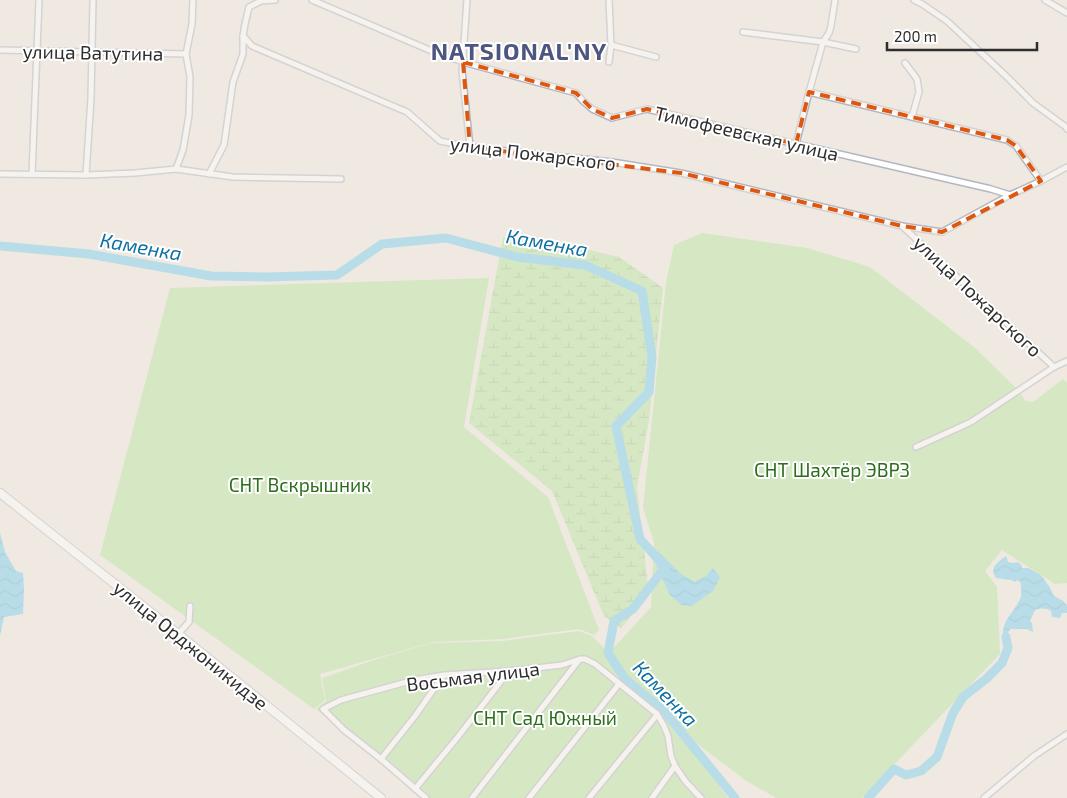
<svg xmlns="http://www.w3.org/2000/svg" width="1067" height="798" viewBox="0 0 1067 798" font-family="'Exo 2',sans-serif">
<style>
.wetland{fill:url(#wetland-marsh)}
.park{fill:#b6e59e}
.water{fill:url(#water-waves)}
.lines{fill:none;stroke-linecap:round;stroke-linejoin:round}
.river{stroke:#75cff0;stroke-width:9}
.street-casing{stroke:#b4b7c1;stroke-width:8}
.secondary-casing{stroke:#b4b7c1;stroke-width:10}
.street{stroke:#fff;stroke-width:5}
.secondary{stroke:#fff;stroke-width:8}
.marked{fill:none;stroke:#df570e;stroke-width:4;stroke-dasharray:10 6;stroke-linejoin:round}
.labels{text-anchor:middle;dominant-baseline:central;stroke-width:4;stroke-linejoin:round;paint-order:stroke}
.street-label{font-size:19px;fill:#2e2e2e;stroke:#fff}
.park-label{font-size:19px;fill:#2c6e1b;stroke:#fff}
.water-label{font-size:20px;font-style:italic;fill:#0d6fa3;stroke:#fff}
.district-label{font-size:24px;font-weight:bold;letter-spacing:1px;fill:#4d5680;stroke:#fff}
</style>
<defs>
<pattern id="wetland-marsh" width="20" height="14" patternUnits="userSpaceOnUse" patternTransform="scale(1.25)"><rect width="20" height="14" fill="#b6e59e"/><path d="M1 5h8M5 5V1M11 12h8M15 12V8" fill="none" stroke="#9dc588"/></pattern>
<pattern id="water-waves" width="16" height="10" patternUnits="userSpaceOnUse" patternTransform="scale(1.25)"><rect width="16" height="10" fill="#75cff0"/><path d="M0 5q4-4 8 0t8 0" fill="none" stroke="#66b2ce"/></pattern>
</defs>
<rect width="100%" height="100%" fill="#efe9e1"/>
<path class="wetland" d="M 503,237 L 563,244 L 619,257 L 663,288 L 649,420 L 637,487 L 649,595 L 621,628 L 604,616 L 552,491 L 469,423 Z"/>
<g class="park">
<path d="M 702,233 L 807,248 L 870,267 L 974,347 L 1016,388 L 1026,401 L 1033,402 L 1063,379 L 1067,383 L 1067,583 L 1055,584 L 1002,550 L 985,571 L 997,587 L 1000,654 L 862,798 L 776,798 L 745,780 L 695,742 L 620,678 L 609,653 L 651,607 L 654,542 L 643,508 L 666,282 L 674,245 Z"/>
<path d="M 489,278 L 464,427 L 548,497 L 599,630 L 594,635 L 579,629 L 503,639 L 433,642 L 320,674 L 325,700 L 314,709 L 100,555 L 170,288 Z"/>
<path d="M 579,631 L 592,636 L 606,650 L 619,679 L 673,724 L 728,798 L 423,798 L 316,709 L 326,701 L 322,678 L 374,660 L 431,643 L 502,641 Z"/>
</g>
<g class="water">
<path d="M 0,533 L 5,552 L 16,571 L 23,573 L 24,590 L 23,614 L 4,617 L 0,636 Z"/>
<path d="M 658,551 L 681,574 L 695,582 L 706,576 L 713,568 L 720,577 L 713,591 L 692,606 L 681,605 L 670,595 L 656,565 L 656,553 Z"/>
<path d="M 1006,556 L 1008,562 L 1014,563 L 1017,562 L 1021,564 L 1022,568 L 1028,568 L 1041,575 L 1049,586 L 1054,596 L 1063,601 L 1067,605 L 1067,613 L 1062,613 L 1060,618 L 1052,617 L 1051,611 C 1045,608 1041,608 1035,610 L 1030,621 L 1032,623 L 1033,632 L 1027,629 L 1011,629 L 1008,632 L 1011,643 L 1011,650 C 1005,648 1003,645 1003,638 C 1001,620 1014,613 1020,599 C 1023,593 1020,589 1021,583 L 1018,580 L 1015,582 L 1011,580 L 996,578 C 988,568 999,561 1006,556 Z"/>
</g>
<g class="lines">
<g class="river">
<path d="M 0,246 L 89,254 L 211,276 L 267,277 L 337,275 L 382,244 L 446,238 L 517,257 L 585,265 L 642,291 L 652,357 L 649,392 L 616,426 L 640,539 L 665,567 L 633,609 L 614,621 L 608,653 L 625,679 L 665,712 L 735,798"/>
<path d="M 868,798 L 894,769 L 906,775 L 921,771 L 937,757 L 953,713 L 963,697 L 986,679 L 1002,663 L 1008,648 L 1006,637"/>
</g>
<defs>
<g id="street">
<path d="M 275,0 L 261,1 L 249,7 L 245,24 L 243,36 L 252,46 L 407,112 L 440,141 L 470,147 L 612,162 L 681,173 L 902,226 L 942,232 L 1010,195 L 1041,181 L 1067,167"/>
<path d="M 312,0 L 434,52 L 463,62 L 576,93 L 583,101 L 592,109 L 612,118 L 647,109 L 796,144 L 991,189 L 1010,195"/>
<path d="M 467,0 L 462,71 L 470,147"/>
<path d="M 609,0 L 611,45 L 656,57"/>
<path d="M 914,0 L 922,4 L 947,21 L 1005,75 L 1033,103 L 1066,127 L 1067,129"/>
<path d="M 1045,0 L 1067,13"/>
<path d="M 743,32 L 823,42 L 856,49"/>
<path d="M 0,50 L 186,54"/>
<path d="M 609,62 L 611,45"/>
<path d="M 905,63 L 917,79 L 919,92 L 912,117"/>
<path d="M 809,92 L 1007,140 L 1016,146 L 1041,181"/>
<path d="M 796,144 L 809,92 L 823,42 L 829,33 L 831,26 L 835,0"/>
<path d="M 176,169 L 183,150 L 189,115 L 190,77 L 186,54 L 192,24 L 193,0"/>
<path d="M 0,174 L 86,175 L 135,173 L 176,169 L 233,177 L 341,179"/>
<path d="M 32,174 L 39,0"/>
<path d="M 209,174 L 224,145 L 233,82 L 243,54 L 243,36"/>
<path d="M 86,175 L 91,98 L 93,0"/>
<path d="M 902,226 L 1054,367"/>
<path d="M 916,447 L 971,422 L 1054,367 L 1067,361"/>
<path d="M 178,634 L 189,622 L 190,606"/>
<path d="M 381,759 L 415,716 L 443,676"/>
<path d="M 415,789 L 457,738 L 509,671"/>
<path d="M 426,798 L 381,759 L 344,730 L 323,709 L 341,700 L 414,680 L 444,675 L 509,671 L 562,665 L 580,659 L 585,659 L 595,664 L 657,714 L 664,726 L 668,736 L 671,756 L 675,766 L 686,782 L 701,798"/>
<path d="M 472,798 L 579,660"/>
<path d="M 529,798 L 619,684"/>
<path d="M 589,798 L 657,715"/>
<path d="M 652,798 L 675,766"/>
<path d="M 984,798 L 1034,756 L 1067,734"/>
</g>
<path id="secondary" d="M 0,493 L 178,634 L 381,798"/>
</defs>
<use href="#street" class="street-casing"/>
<use href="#secondary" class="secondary-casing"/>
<use href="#street" class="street"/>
<use href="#secondary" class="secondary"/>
</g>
<path d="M0 0H1067V798H0ZM 463,62 L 576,93 L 592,109 L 612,118 L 647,109 L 796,144 L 809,92 L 1007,140 L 1016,146 L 1041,181 L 942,232 L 902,226 L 681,173 L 470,147 Z" fill="#efe9e1" fill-opacity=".55" fill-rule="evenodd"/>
<path class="marked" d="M 463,62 L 576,93 L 592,109 L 612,118 L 647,109 L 796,144 L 809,92 L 1007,140 L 1016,146 L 1041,181 L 942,232 L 902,226 L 681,173 L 470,147 Z"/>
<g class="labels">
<g class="street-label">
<text transform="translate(93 52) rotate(1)">улица Ватутина</text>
<text transform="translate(747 133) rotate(13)">Тимофеевская улица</text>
<text transform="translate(533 153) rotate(7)">улица Пожарского</text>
<text transform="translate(978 296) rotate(43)">улица Пожарского</text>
<text transform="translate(191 645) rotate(39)">улица Орджоникидзе</text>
<text transform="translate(473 676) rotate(-7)">Восьмая улица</text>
</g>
<g class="park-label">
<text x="832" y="469">СНТ Шахтёр ЭВРЗ</text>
<text x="300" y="484">СНТ Вскрышник</text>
<text x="545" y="717">СНТ Сад Южный</text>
</g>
<g class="water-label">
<text transform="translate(547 242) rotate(10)">Каменка</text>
<text transform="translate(141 246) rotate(10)">Каменка</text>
<text transform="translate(666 693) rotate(46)">Каменка</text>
</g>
<g class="district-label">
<text x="519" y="50">NATSIONAL'NY</text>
</g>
</g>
<path d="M887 42v8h150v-8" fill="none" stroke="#2e2e2e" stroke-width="2.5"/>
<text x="894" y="42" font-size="15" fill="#2e2e2e" stroke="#ffffff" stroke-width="4" paint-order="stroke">200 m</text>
</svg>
